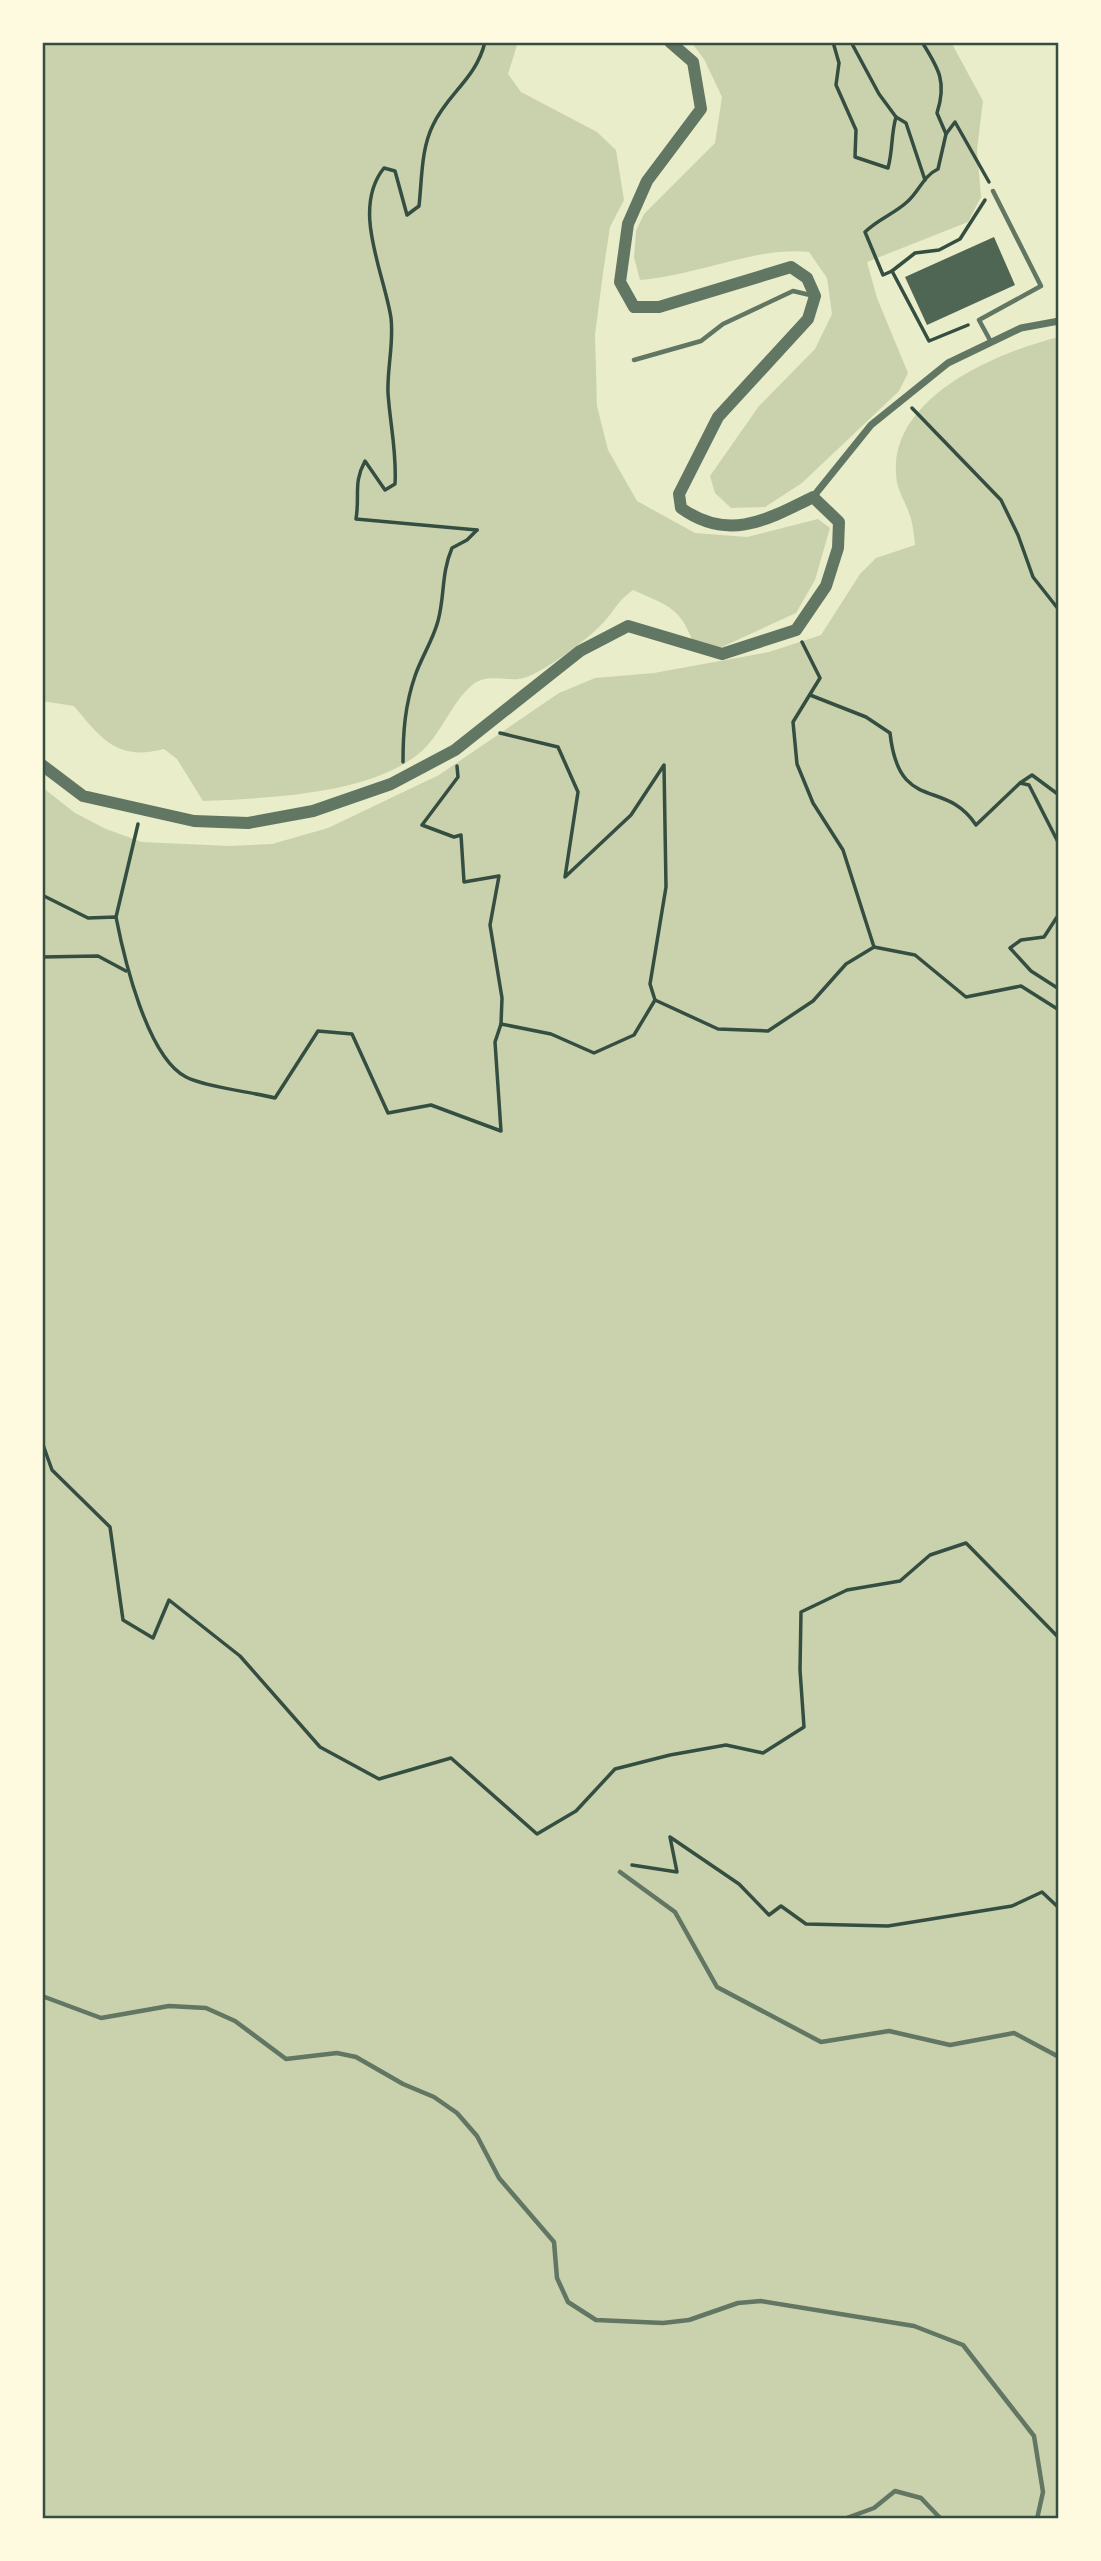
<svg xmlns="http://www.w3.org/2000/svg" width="1101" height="2561" viewBox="0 0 1101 2561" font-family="Poppins,sans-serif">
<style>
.green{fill:#cad2ad}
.building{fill:#4f6655}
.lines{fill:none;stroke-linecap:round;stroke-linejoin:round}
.path{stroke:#344e41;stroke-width:3.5}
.service{stroke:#617663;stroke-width:4.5}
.minor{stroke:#617663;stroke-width:7}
.tertiary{stroke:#617663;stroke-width:12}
.neatline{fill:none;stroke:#344e41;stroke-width:2.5}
</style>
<rect width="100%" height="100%" fill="#e9edc9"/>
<g class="green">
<path d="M 42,42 L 518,42 L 508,74 L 521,92 L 597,132 L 616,150 L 624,200 L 610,227 L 603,273 L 595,335 L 597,406 L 608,450 L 637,501 L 695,533 L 747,537 L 818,519 L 830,528 L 815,580 L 796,613 L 711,652 L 695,647 C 680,607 671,607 633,590 C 618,600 613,613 601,625 C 588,639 546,670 527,677 C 509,684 488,671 471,686 C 451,704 442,732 423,750 C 374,795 267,798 203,801 L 177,759 L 164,749 C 118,761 102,740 74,706 L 42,701 Z"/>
<path d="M 691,42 L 951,42 L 983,101 L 977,150 L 981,197 L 968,222 L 867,262 L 877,298 L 908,373 L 899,391 L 802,483 L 765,507 L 731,508 L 715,493 L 710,476 L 759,406 L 815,349 L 832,314 L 827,278 L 809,252 C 758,246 696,276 640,280 L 634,257 L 636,231 L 644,214 L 715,143 L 722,97 L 704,59 Z"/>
<path d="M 1059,337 L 1059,2519 L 42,2519 L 42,787 L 75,813 L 106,829 L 142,842 L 229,846 L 272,844 L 328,828 L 439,775 L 559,693 L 595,678 L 654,673 L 769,652 L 821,635 L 860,574 L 876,558 L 915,545 C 914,535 913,523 909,513 C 904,499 896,488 896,473 C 892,396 998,352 1059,337 Z"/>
</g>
<path class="building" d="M 994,237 L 1015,285 L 927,325 L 905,277 Z"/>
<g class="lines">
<g class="path">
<path d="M 833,42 L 839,63 L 836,85 L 856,130 L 855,157 L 888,168 C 893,149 891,134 896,117"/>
<path d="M 851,42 L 879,94 L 896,117 L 906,123 L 925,180"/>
<path d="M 922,42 C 939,69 947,82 937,113 L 946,134 L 955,122 L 989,182"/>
<path d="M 892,271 L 883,275 L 865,232 C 878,219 894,214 907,202 C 919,192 923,176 938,169 L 946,134"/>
<path d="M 968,325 L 929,341 L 892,271 L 915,253 L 939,250 L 960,239 L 985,200"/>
<path d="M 912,408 L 1001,500 L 1018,535 L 1033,577 L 1059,610"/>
<path d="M 477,530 L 356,519 C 360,495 353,483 365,461 L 385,490 L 395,484 C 397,453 390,424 388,393 C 387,368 394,343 391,318 C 384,272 351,209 384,168 L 395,171 L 407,215 L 419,206 C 422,179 421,149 433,125 C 448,93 476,79 485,42"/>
<path d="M 802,642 L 820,678 L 793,722 L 797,764 L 813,803 L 843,850 L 874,947"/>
<path d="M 810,695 L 866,717 L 890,733 C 899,815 945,777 976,825 L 1020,783 L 1029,785 L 1059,844"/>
<path d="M 500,733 L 558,747 L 578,792 L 565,877 L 631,815 L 664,765 L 666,887 L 650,984 L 655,1000"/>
<path d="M 403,762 C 403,732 405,705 415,676 C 421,658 433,640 438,621 C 445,595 441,574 452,548 L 467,540 L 477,530"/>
<path d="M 457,766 L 458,777 L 422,825 L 454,837 L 461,835 L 464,882 L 499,876 L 490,925 L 502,998 L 501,1024"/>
<path d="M 1020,783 L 1032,775 L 1059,795"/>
<path d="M 42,895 L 88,918 L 116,917 C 124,958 147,1057 186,1077 C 205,1087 252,1092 275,1098 L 318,1031 L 352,1034 L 388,1113 L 431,1105 L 501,1131 L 495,1042 L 501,1024 L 551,1034 L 594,1053 L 634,1035 L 655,1000 L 718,1029 L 768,1031 L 813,1001 L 846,964 L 874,947 L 915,955 L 966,997 L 1021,986 L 1059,1010"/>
<path d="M 1059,914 L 1044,937 L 1021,940 L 1010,948 L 1031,971 L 1059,989"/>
<path d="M 116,917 L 138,824"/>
<path d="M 42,957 L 98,956 L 126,971"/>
<path d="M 42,1442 L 52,1470 L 110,1527 L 123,1620 L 153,1638 L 169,1600 L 240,1656 L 320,1747 L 379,1779 L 451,1758 L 537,1834 L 576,1811 L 615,1769 L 670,1755 L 726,1745 L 763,1753 L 804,1727 L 800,1670 L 801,1612 L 847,1590 L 900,1581 L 930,1555 L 966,1543 L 1059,1638"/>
<path d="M 632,1865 L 677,1872 L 670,1837 L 739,1884 L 769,1915 L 781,1906 L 806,1924 L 888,1926 L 1012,1906 L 1042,1892 L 1059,1908"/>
</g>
<g class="service">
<path d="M 991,342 L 979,320 L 1041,286 L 993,191"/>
<path d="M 634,360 L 701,341 L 723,324 L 793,291 L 810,295"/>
<path d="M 620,1872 L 675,1912 L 717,1987 L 821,2042 L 889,2031 L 950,2045 L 1014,2033 L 1059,2057"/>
<path d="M 42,1996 L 101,2018 L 169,2006 L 206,2008 L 235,2021 L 286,2059 L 337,2053 L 356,2057 L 403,2084 L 434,2097 L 457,2113 L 477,2136 L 499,2178 L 554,2242 L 557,2278 L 568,2302 L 596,2320 L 663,2323 L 689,2320 L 738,2303 L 761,2301 L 914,2326 L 963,2345 L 1034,2436 L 1043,2492 L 1037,2519"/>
<path d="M 844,2519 L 874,2508 L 895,2491 L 921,2498 L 941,2519"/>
</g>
<path class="minor" d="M 813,497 L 871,425 L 948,363 L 1021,328 L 1059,321"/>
<path class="tertiary" d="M 42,765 L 83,796 L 194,821 L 248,823 L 313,811 L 391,784 L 455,750 L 580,651 L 628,626 L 722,654 L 796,630 L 826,586 L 838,548 L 839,522 L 813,497 C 767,520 728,542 681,508 L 679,494 L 718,417 L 808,319 L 815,296 L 807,278 L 791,267 L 659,307 L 634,307 L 620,282 L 628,224 L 647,181 L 701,109 L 693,62 L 670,42"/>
</g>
<rect width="1101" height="2561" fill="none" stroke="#fefae0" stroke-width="88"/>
<rect x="44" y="44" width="1013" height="2473" class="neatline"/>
</svg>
